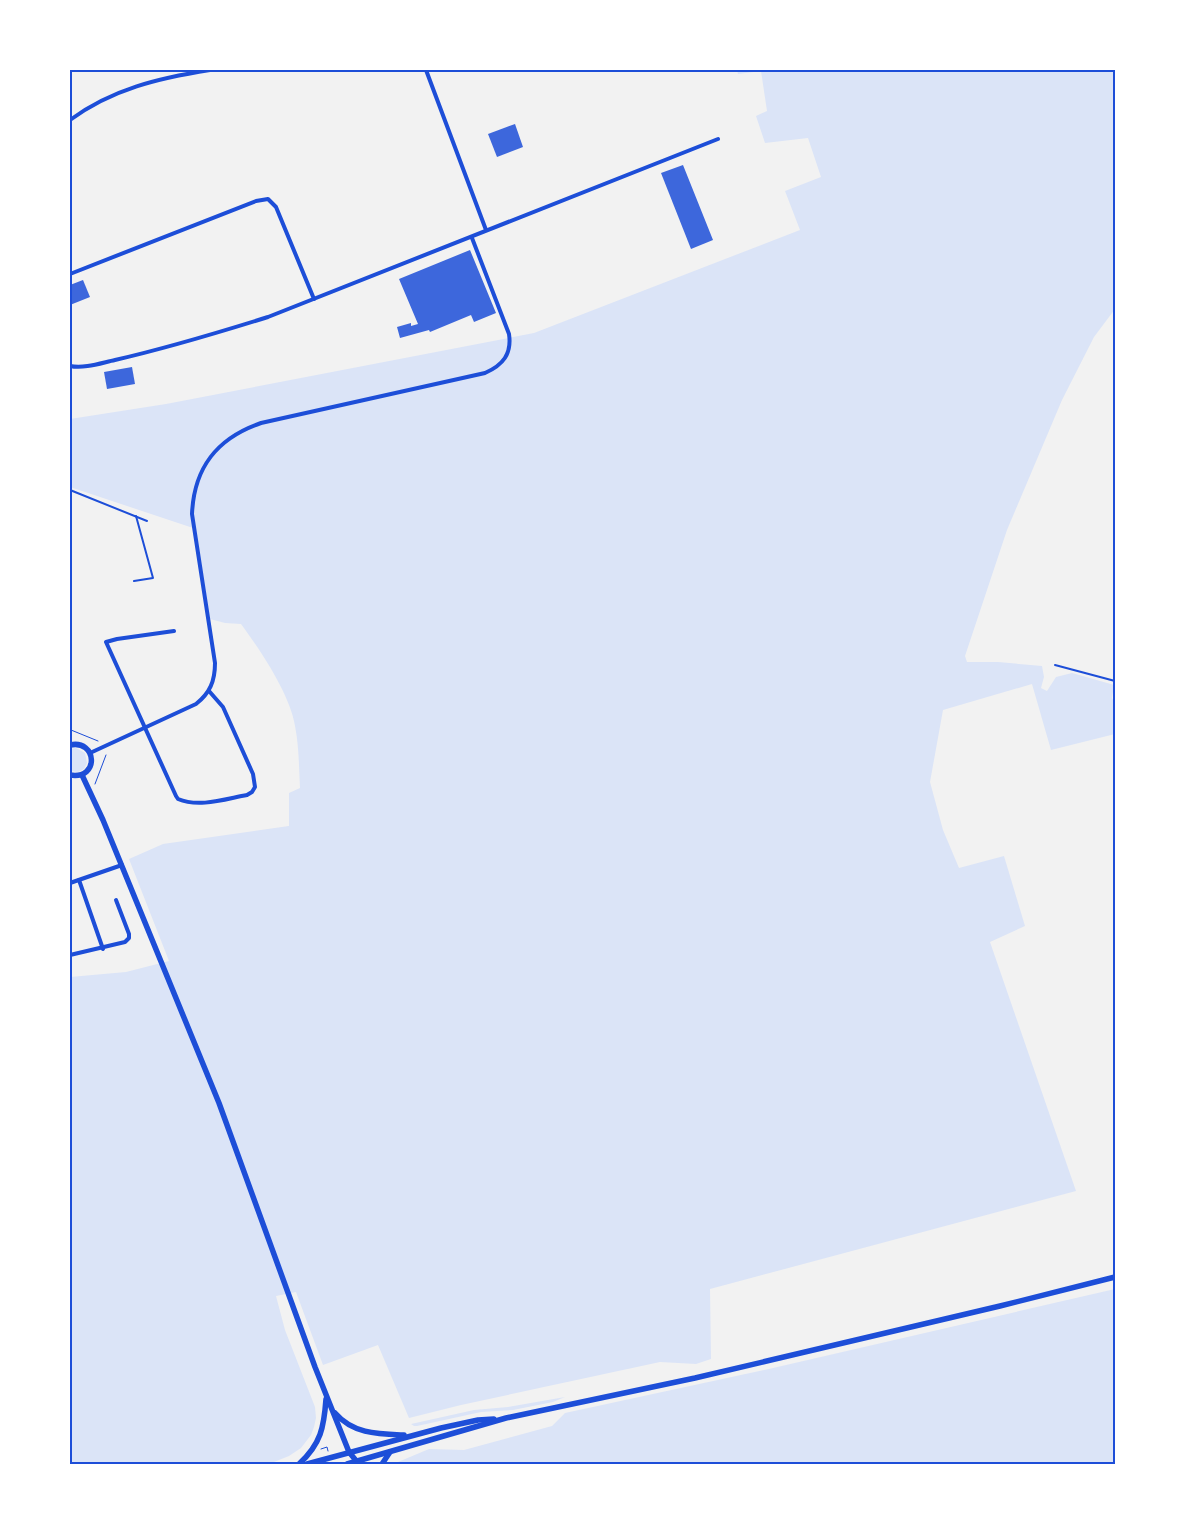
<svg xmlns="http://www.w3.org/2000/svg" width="1185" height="1534" viewBox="0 0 1185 1534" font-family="'Asap Condensed',sans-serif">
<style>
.green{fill:#dbe4f7}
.building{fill:#3d67dc}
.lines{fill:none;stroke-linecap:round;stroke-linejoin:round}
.path{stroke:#1d4ed8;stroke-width:1}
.service{stroke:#1d4ed8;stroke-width:2}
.minor{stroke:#1d4ed8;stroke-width:4}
.secondary{stroke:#1d4ed8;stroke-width:5.5}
.neatline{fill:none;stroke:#1d4ed8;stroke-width:2}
</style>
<rect width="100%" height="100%" fill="#f2f2f2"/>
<g class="green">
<path d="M 737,70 L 1115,70 L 1115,309 L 1094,337 L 1062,400 L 1007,530 L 965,656 L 967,662 L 998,662 L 1042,666 L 1044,677 L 1041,688 L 1047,691 L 1056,677 L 1072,673 L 1114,685 L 1112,698 L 1115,703 L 1115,734 L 1051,750 L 1032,684 L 943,710 L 930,782 L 943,830 L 959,868 L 1004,856 L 1025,926 L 990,942 L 1076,1191 L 710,1289 L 711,1359 L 696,1364 L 660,1362 L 461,1405 L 409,1418 L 378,1345 L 323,1365 L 296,1292 L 276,1296 L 285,1330 L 315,1407 L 316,1418 L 314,1427 L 311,1435 L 301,1448 L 289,1456 L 269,1464 L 70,1464 L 70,977 L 126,972 L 169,961 L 129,859 L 163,844 L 289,826 L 289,793 L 300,788 C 299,768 299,746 295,726 C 290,694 260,650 241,624 L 225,623 L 210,619 L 196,529 L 70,487 L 70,419 L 166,404 L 534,333 L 800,230 L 785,191 L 821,177 L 808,138 L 765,143 L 756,116 L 767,111 L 761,71 L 738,74 Z"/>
<path d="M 76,748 L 85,753 L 87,763 L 84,769 L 78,772 L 70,771 L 70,749 Z"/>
<path d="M 1115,1289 L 1115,1464 L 396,1464 L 398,1462 L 429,1449 L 464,1450 L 552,1426 L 565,1413 L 773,1368 Z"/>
<path d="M 565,1397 L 553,1402 L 513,1410 L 481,1412 L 417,1426 L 414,1426 L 411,1424 L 474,1410 L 508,1407 Z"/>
</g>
<g class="building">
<path d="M 515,124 L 523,147 L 497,157 L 488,134 Z"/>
<path d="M 683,165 L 713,240 L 691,249 L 661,173 Z"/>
<path d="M 470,250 L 496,313 L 474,322 L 471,315 L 430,332 L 429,330 L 400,338 L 397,327 L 411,323 L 411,326 L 418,324 L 399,279 Z"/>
<path d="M 83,280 L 90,297 L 70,305 L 70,285 Z"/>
<path d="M 132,367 L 135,384 L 107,389 L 104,372 Z"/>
</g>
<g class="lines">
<g class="path">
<path d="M 71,730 L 98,741"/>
<path d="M 95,784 L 106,755"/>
<path d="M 321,1449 L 327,1447 L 328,1451"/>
</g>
<g class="service">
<path d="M 70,490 L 147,521"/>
<path d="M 134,581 L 153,578 L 136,516"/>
<path d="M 1055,665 L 1115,681"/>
</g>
<g class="minor">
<path d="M 426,70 L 486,230"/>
<path d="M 70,120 C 112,89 159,78 210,70"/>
<path d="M 70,274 L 256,201 L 268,199 L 276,207 L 314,299"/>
<path d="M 70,366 C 84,369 101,363 115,360 C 167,348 217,333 268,317 L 718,139"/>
<path d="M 174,631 L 117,639 L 106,642 L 176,796 L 178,799 C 199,808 225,799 247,795 L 252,792 L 255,787 L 253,774 L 223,707 L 209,691"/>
<path d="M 90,753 L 196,704 C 210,693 215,681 215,663 L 192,514 C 194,467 217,438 261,423 L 485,373 C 503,365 512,354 509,334 L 472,238"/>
<path d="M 79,880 L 103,949"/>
<path d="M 70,883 L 122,865"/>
<path d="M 70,955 L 125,942 L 129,938 L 129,934 L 116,900"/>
</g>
<g class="secondary">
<path d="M 70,745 C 97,739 100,780 70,775"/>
<path d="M 82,775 L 103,820 L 219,1103 L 315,1367 L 349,1452 L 358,1463"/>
<path d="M 335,1413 C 353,1434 378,1434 404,1435"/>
<path d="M 299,1464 C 321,1444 324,1427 326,1399"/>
<path d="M 307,1464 L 441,1428 L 478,1420 L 494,1419"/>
<path d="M 347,1464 L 506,1418 L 695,1378 L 1000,1306 L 1115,1277"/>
<path d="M 382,1464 L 390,1452"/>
</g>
</g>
<rect width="1185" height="1534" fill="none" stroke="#ffffff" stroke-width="142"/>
<rect x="71" y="71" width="1043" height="1392" class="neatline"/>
</svg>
